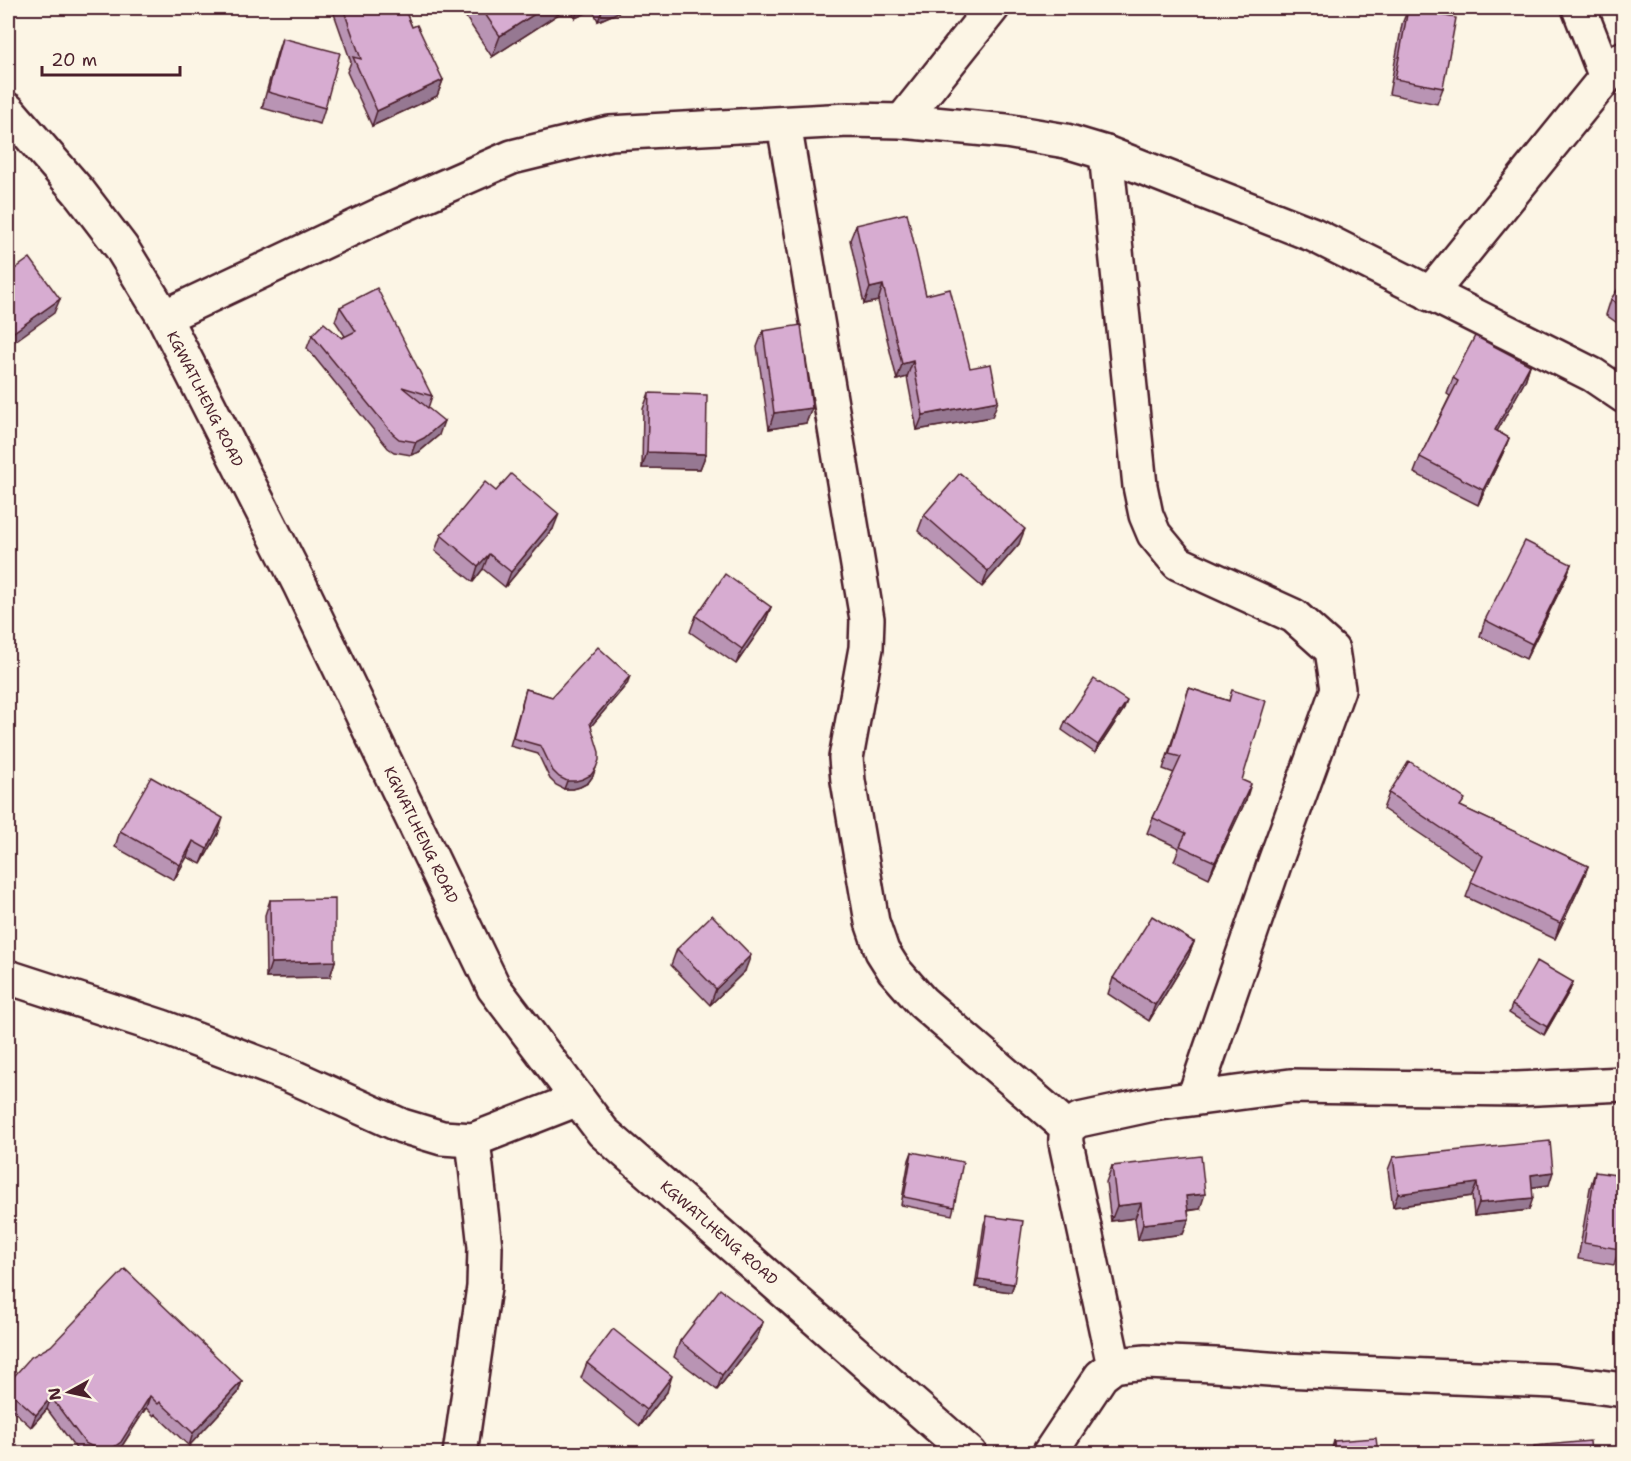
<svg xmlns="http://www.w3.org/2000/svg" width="1631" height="1461" viewBox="0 0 1631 1461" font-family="'Shantell Sans',sans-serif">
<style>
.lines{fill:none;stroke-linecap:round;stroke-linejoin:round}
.street-casing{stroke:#4a1f2b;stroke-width:38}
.secondary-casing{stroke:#4a1f2b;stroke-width:38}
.street{stroke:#fcf5e5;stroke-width:33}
.secondary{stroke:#fcf5e5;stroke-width:33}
.wall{fill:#b994b4;stroke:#4a1f2b;stroke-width:1.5}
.shaded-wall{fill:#967892;stroke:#4a1f2b;stroke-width:1.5}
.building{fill:#d7acd1;stroke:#4a1f2b;stroke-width:1.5}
.labels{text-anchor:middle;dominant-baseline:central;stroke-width:4.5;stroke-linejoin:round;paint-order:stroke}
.street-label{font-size:15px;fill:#4a1f2b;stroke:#fcf5e5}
</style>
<rect width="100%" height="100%" fill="#fcf5e5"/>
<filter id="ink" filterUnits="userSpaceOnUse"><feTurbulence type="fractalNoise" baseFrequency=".0167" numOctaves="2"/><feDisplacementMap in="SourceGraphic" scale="12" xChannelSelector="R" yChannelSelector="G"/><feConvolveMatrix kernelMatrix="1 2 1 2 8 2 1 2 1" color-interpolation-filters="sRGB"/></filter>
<g filter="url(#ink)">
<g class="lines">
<defs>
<g id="street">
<path d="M 1579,8 L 1606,77"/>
<path d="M 902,121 L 992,8"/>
<path d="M 784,124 L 867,619 L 866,648 L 846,758 L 848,781 L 872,922 L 882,951 L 894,970 L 922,1002 L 1068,1128"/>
<path d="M 1106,153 L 1140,486 L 1146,515 L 1154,534 L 1178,563 L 1294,616 L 1332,650 L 1338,689 L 1275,862 L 1194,1098"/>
<path d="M 1430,294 L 1606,77 L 1624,58"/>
<path d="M 164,317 L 389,211 L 512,157 L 610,133 L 848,120 L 902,121 L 1006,131 L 1066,141 L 1106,153 L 1314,235 L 1593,375 L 1624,396"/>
<path d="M 8,977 L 162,1027 L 289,1075 L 402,1126 L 442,1138 L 473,1140 L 578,1099"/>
<path d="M 1114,1366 L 1066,1143 C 1065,1131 1069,1126 1079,1120 L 1153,1104 L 1290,1086 L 1517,1089 L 1624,1084"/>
<path d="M 460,1454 L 484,1287 L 485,1247 L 473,1140"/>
<path d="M 1049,1454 L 1101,1376 L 1114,1366 L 1127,1364 L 1146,1362 L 1215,1365 L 1282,1370 L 1554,1381 L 1624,1390"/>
</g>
<path id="secondary" d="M 8,110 L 79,192 L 121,247 L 164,317 L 300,585 L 494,988 L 603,1132 L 970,1454"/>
</defs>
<use href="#street" class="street-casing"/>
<use href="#secondary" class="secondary-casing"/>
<use href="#street" class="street"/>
<use href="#secondary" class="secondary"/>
</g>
<g class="wall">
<path d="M 332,8 L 404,8 L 412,27 L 443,80 L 437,96 L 372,126 L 347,72 L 351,62 Z"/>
<path d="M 465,8 L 568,8 L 492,57 L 463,13 Z"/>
<path d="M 570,8 L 628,8 L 598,21 L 593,10 L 575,18 Z"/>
<path d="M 1408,9 L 1443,88 L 1437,104 L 1389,94 L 1402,24 Z"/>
<path d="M 282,38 L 325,108 L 320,124 L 262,108 L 277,53 Z"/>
<path d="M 856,225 L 926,295 L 970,368 L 992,417 L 917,430 L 907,377 L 897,380 L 878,301 L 864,304 L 850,240 Z"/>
<path d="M 1623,282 L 1623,327 L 1606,315 L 1611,299 Z"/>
<path d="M 340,307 L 432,396 L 428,408 L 439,435 L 419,452 L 411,455 L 394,452 L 388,448 L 307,348 L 312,335 L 342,338 L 345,336 L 335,321 Z"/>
<path d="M 763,331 L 812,408 L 806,423 L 769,429 L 757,347 Z"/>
<path d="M 1530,365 L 1525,381 L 1497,431 L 1509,438 L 1503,453 L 1478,505 L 1414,473 L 1420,457 L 1450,396 L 1447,394 L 1453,378 Z"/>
<path d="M 649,393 L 706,454 L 700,469 L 642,468 L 643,409 Z"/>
<path d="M 496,491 L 553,529 L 505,587 L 483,569 L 473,582 L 435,551 L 441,535 Z"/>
<path d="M 924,515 L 1019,544 L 982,587 L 918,531 Z"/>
<path d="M 1571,564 L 1565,580 L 1526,659 L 1480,636 L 1485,620 Z"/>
<path d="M 771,607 L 765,622 L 736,664 L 690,632 L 696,616 Z"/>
<path d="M 627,684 L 591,726 L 593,776 L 588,783 L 580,787 L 573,789 L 564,789 L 556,785 L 550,779 L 538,754 L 510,746 L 526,689 L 552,697 Z"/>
<path d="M 1189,688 L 1229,701 L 1232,690 L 1242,780 L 1246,800 L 1209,878 L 1174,861 L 1179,848 L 1147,833 L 1153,818 L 1174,773 L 1163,769 Z"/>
<path d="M 1124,709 L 1095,753 L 1062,730 L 1065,722 Z"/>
<path d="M 1389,793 L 1462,807 L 1588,866 L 1582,882 L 1555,939 L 1466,897 L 1476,871 L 1383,809 Z"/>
<path d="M 120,831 L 218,834 L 201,864 L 187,857 L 174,880 L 115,847 Z"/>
<path d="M 270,900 L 335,961 L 330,977 L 266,978 L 265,915 Z"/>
<path d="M 1194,942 L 1188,957 L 1149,1021 L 1108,994 L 1113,978 Z"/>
<path d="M 677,949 L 745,971 L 710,1005 L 671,965 Z"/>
<path d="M 1573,982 L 1570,990 L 1544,1035 L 1509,1013 L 1512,1005 Z"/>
<path d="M 912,1152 L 954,1207 L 952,1215 L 901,1205 L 909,1160 Z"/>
<path d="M 1393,1157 L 1549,1185 L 1532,1187 L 1529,1210 L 1474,1216 L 1472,1196 L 1393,1207 L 1388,1170 Z"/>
<path d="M 1112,1166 L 1200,1209 L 1188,1211 L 1189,1219 L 1183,1234 L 1138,1240 L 1135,1218 L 1111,1221 L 1106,1182 Z"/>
<path d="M 1595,1172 L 1619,1249 L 1614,1265 L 1578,1259 L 1590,1188 Z"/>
<path d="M 987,1216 L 1014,1284 L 1011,1292 L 975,1287 L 984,1224 Z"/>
<path d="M 763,1322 L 757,1338 L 717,1390 L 674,1357 L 680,1341 Z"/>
<path d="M 587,1363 L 667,1392 L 640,1426 L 581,1378 Z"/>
<path d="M 242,1381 L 238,1393 L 189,1446 L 155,1414 L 154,1416 L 146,1408 L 117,1454 L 80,1454 L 47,1409 L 31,1427 L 8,1406 L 8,1383 Z"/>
<path d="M 1334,1441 L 1378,1454 L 1330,1454 Z"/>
</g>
<g class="shaded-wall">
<path d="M 544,8 L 568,8 L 492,57 L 500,36 Z"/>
<path d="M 579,8 L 594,8 L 593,10 L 575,18 Z"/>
<path d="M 603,8 L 628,8 L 598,21 Z"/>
<path d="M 443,80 L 437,96 L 372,126 L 377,111 Z"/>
<path d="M 883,285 L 878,301 L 864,304 L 870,288 Z"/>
<path d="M 60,299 L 54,313 L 8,346 L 8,336 Z"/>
<path d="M 913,361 L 907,377 L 897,380 L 902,364 Z"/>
<path d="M 1530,365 L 1525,381 L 1489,446 L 1495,430 Z"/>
<path d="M 998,401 L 992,417 L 917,430 L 923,415 Z"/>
<path d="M 812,408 L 806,423 L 769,429 L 774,413 Z"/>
<path d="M 444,421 L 439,435 L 419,452 L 411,455 L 416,442 Z"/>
<path d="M 1509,438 L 1503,453 L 1478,505 L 1483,490 Z"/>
<path d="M 647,452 L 706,454 L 700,469 L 642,468 Z"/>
<path d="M 559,514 L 553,529 L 505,587 L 511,572 Z"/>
<path d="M 1025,529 L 1019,544 L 982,587 L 988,571 Z"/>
<path d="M 489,554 L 483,569 L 473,582 L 478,566 Z"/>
<path d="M 1571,564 L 1565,580 L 1526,659 L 1532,644 Z"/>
<path d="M 771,607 L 765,622 L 736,664 L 742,649 Z"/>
<path d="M 630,676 L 627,684 L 587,731 L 590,723 Z"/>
<path d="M 1127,701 L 1124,709 L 1095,753 L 1098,745 Z"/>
<path d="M 596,768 L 593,776 L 588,783 L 580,787 L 573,789 L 564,789 L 567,781 Z"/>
<path d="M 1251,784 L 1246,800 L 1209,878 L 1215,862 Z"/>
<path d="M 223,818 L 218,834 L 201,864 L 207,849 Z"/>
<path d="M 193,841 L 187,857 L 174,880 L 180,865 Z"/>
<path d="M 1588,866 L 1582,882 L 1555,939 L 1560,923 Z"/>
<path d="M 1194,942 L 1188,957 L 1149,1021 L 1155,1005 Z"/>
<path d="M 751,955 L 745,971 L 710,1005 L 716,989 Z"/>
<path d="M 335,961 L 330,977 L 266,978 L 271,963 Z"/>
<path d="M 1573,982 L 1570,990 L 1544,1035 L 1547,1027 Z"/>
<path d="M 1553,1172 L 1549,1185 L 1527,1188 L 1531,1175 Z"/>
<path d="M 1477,1183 L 1472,1196 L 1393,1207 L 1398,1194 Z"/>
<path d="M 1205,1194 L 1200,1209 L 1181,1211 L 1186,1196 Z"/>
<path d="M 1533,1198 L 1529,1210 L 1474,1216 L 1479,1203 Z"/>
<path d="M 1141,1203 L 1135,1218 L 1111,1221 L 1117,1206 Z"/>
<path d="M 1189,1219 L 1183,1234 L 1138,1240 L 1143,1224 Z"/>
<path d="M 978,1279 L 1014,1284 L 1011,1292 L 975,1287 Z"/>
<path d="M 763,1322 L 757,1338 L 717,1390 L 722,1375 Z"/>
<path d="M 672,1376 L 667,1392 L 640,1426 L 646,1410 Z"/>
<path d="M 242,1381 L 238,1393 L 189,1446 L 193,1433 Z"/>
<path d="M 150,1396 L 146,1408 L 117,1454 L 98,1454 L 99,1450 Z"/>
<path d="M 51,1397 L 47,1409 L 31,1427 L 36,1415 Z"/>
</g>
<g class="building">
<path d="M 343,8 L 404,8 L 412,27 L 417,25 L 443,80 L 377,111 L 353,57 L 361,59 Z"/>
<path d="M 481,8 L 544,8 L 500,36 Z"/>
<path d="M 1408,9 L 1456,18 L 1443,88 L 1395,79 Z"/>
<path d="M 282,38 L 340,53 L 325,108 L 268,92 Z"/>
<path d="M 907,213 L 926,295 L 950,289 L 970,368 L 991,364 L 998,401 L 923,415 L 913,361 L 902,364 L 883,285 L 870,288 L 856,225 Z"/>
<path d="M 30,258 L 60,299 L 8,336 L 8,274 Z"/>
<path d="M 1623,282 L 1623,308 L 1611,299 Z"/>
<path d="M 377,288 L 432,396 L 402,387 L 444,421 L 424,438 L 416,442 L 399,439 L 393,434 L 312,335 L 324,323 L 342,338 L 356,331 L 340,307 Z"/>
<path d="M 801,325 L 812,408 L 774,413 L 763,331 Z"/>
<path d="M 1475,336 L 1530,365 L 1495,430 L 1509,438 L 1483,490 L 1420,457 L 1458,381 L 1453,378 Z"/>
<path d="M 649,393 L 707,395 L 706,454 L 647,452 Z"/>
<path d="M 960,473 L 1025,529 L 988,571 L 924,515 Z"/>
<path d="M 511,474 L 559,514 L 511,572 L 489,554 L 478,566 L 441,535 L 485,482 L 496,491 Z"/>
<path d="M 1525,541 L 1571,564 L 1532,644 L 1485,620 Z"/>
<path d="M 725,574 L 771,607 L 742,649 L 696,616 Z"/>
<path d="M 598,647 L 630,676 L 590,723 L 599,752 L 599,760 L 596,768 L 591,775 L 583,779 L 576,781 L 567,781 L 559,777 L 553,771 L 541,746 L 513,738 L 526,689 L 552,697 Z"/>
<path d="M 1094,679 L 1127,701 L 1098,745 L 1065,722 Z"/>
<path d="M 1189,688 L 1229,701 L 1232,690 L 1266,701 L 1242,780 L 1251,784 L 1215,862 L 1180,846 L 1186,833 L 1153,818 L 1181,757 L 1169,754 Z"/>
<path d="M 1409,761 L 1465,799 L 1460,806 L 1588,866 L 1560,923 L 1471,882 L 1483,856 L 1389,793 Z"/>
<path d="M 151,777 L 223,818 L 207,849 L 193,841 L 180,865 L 120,831 Z"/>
<path d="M 335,899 L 335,961 L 271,963 L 270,900 Z"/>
<path d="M 712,915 L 751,955 L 716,989 L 677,949 Z"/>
<path d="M 1152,916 L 1194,942 L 1155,1005 L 1113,978 Z"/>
<path d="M 1537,961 L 1573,982 L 1547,1027 L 1512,1005 Z"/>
<path d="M 1550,1141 L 1553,1172 L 1531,1175 L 1533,1198 L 1479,1203 L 1477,1183 L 1398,1194 L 1393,1157 Z"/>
<path d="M 912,1152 L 963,1162 L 954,1207 L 904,1197 Z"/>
<path d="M 1201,1156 L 1205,1194 L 1186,1196 L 1189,1219 L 1143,1224 L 1141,1203 L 1117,1206 L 1112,1166 Z"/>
<path d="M 1595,1172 L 1623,1176 L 1623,1223 L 1619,1249 L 1584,1243 Z"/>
<path d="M 987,1216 L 1023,1221 L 1014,1284 L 978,1279 Z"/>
<path d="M 125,1269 L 242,1381 L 193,1433 L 160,1402 L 158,1404 L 150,1396 L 121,1442 L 114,1447 L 107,1450 L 99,1450 L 85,1443 L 51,1397 L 36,1415 L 8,1390 L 8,1383 L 31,1357 L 51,1346 Z"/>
<path d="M 720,1289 L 763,1322 L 722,1375 L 680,1341 Z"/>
<path d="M 613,1329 L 672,1376 L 646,1410 L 587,1363 Z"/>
<path d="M 1376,1438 L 1378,1454 L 1335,1454 L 1334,1441 Z"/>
<path d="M 1590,1441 L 1591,1454 L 1534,1454 L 1534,1446 Z"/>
</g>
</g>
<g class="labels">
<g class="street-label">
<text transform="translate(205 399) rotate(63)">KGWATLHENG ROAD</text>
<text transform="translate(421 835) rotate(64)">KGWATLHENG ROAD</text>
<text transform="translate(719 1233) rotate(41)">KGWATLHENG ROAD</text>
</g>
</g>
<rect width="1631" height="1461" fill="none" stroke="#fcf5e5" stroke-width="30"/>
<rect x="15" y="15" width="1601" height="1431" fill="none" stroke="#4a1f2b" stroke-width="2" filter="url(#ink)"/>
<g transform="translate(69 1392) rotate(262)" stroke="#fcf5e5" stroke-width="4.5" paint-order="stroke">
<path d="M0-4.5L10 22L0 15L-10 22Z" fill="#4a1f2b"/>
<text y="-9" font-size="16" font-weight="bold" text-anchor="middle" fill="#4a1f2b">N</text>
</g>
<path d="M42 66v9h138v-9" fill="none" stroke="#4a1f2b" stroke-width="3"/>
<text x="51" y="66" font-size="18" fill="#4a1f2b" stroke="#fcf5e5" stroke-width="4.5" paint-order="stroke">20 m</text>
</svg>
